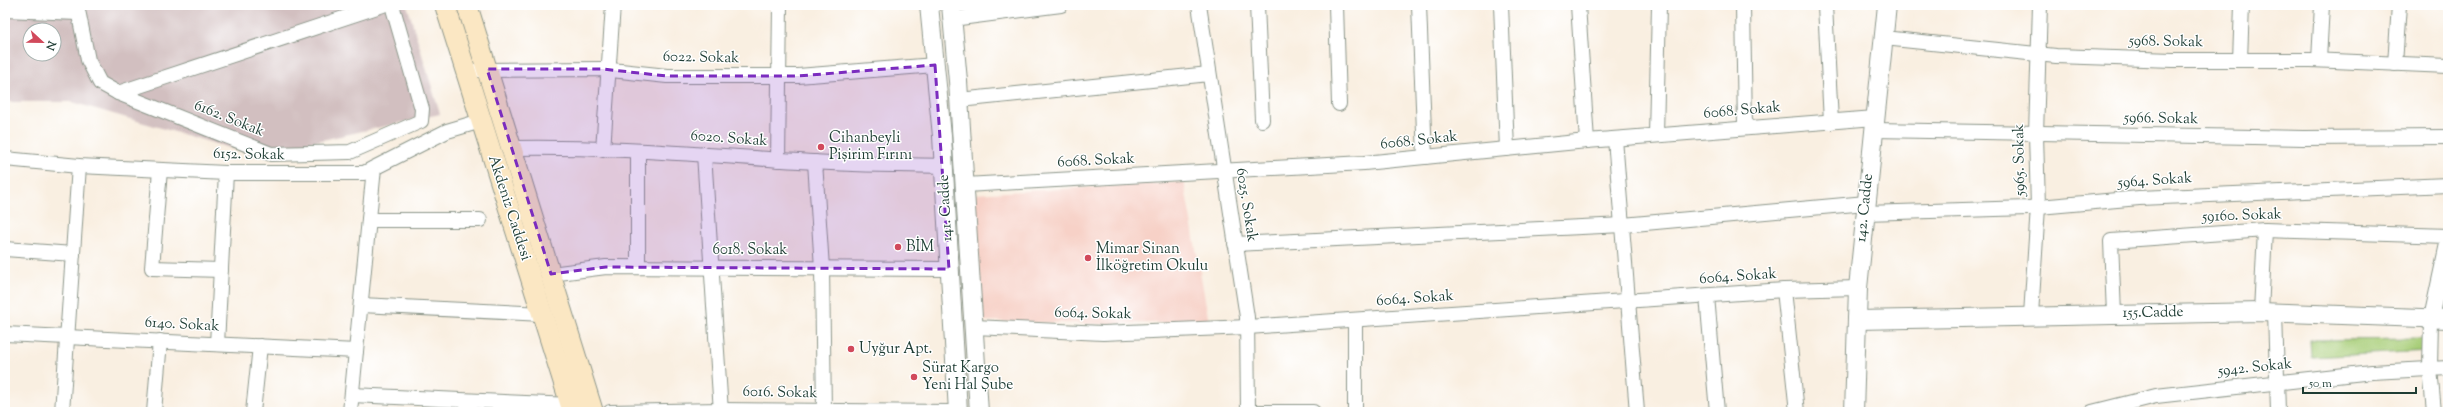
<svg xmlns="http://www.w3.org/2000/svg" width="2453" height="417" viewBox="0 0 2453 417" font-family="'Sorts Mill Goudy',serif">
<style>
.built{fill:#f7d1c7}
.industrial{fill:#d2bfc0;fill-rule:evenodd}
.green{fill:#a7cd77;stroke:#638556}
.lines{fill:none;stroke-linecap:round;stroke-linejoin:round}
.minor-casing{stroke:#8c968a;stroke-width:16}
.tertiary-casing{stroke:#8c968a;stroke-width:20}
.secondary-casing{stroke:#8c968a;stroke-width:22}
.minor{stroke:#fff;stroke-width:14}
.tertiary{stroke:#fff;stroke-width:18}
.secondary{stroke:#fbe7c3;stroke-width:20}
.marked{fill:#7b2cbf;fill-opacity:0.2;stroke:#7b2cbf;stroke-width:3;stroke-dasharray:8 5;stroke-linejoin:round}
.poi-dot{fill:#d1495b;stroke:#fff;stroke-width:1.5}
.labels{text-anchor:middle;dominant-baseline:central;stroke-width:3;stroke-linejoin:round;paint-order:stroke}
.street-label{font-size:15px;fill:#1f3d34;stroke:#fff}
.poi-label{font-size:15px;fill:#1f3d34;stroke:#fff;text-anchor:start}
</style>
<rect width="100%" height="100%" fill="#fff"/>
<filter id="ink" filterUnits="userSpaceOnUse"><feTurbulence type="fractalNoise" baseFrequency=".025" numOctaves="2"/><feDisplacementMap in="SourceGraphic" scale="8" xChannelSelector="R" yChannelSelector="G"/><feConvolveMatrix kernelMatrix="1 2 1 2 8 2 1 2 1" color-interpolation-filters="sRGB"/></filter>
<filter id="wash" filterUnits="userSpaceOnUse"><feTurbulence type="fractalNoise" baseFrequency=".012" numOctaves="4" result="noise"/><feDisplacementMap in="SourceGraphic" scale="16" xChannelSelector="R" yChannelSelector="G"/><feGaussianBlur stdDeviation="0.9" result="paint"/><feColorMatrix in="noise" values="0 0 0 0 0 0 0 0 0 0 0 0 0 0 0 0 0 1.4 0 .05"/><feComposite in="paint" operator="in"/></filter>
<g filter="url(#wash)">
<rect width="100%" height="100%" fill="#f9efe1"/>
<path class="built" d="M 1184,182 L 1209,322 L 1099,324 L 981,321 L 974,194 Z"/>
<path class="industrial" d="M 5,5 L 407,5 L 440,114 L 254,155 L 72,102 L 5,102 ZM 30,30 L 54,30 L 54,54 L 30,54 Z"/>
<path class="green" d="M 2428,339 L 2428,351 L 2311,357 L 2310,340 Z"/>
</g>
<g filter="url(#ink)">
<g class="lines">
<defs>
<g id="minor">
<path d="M 77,5 L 88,60 L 100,83 L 118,93 L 271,154 L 350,152 L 421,121 L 422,109 L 392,5"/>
<path d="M 1199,5 L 1247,317 L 1248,412"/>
<path d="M 1257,5 L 1262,120"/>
<path d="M 1336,5 L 1339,104"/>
<path d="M 1419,5 L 1425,157"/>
<path d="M 1501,5 L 1507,149"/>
<path d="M 1578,5 L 1587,141"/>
<path d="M 1743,5 L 1745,128"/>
<path d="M 1825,5 L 1831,122"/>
<path d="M 5,10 L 78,13"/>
<path d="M 952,19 L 1061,5"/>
<path d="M 1884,38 L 2056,56 L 2173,60 L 2311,60 L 2448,66"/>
<path d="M 2240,60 L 2242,5"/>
<path d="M 2319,60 L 2322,5"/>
<path d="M 2395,64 L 2399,5"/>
<path d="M 478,70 L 602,69 L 667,76 L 798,76 L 935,65"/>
<path d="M 118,93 L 383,5"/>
<path d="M 959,100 L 1209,74"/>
<path d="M 1874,130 L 2303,138 L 2448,137"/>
<path d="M 1656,135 L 1659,5"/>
<path d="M 1615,139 L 1637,412"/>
<path d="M 512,148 C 612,146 713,156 813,162 C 856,165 900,165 943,166"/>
<path d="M 603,150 L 613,5"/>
<path d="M 704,154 L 721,412"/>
<path d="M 5,159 L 79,166 L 226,173 L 364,173 L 447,131 L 481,121"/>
<path d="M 778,160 L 780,5"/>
<path d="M 815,162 L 822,268 L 824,412"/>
<path d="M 160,170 L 152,268 L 221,270"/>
<path d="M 965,185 L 1364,163 L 1587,141 L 1875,118"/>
<path d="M 1865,213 L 2028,208 L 2139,198 L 2448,185"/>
<path d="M 369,220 L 480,220"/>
<path d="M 1235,244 L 1623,225 L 1866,203"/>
<path d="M 5,249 L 73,254"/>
<path d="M 638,267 L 638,151"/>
<path d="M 551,274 L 606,267 L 949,269"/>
<path d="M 1784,290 L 1797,412"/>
<path d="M 1707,296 L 1717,412"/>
<path d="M 361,305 L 543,314"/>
<path d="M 2261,312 L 2265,230"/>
<path d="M 2275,312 L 2278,412"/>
<path d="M 2114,314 L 2111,241 L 2265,230 L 2448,236"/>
<path d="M 2031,315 L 2038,207 L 2036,134 L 2040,5"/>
<path d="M 1355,320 L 1355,412"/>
<path d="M 974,327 L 1103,333 L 1248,327 L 1784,290 L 1858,288"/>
<path d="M 5,334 L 356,351"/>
<path d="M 217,344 L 226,173"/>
<path d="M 352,395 L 571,405"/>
<path d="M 62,412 L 79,166"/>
<path d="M 154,412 L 160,341"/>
<path d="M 253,412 L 260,346"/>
<path d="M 350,412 L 374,168"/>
<path d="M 610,412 L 721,410 L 950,412"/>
<path d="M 1255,412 L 1313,412"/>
<path d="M 2092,412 L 2156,396 L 2372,372 L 2448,368"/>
<path d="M 2434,412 L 2430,369 L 2431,318 L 2448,239"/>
</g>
<g id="tertiary">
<path d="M 929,5 L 942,136 L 958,412"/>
<path d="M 951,5 L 958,81 L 979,412"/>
<path d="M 1857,320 L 2261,312 L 2448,319"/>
<path d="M 1854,412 L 1858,288 L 1887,5"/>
</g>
<g id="secondary">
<path d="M 445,5 L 573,412"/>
<path d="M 467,5 L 593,412"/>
</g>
</defs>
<use href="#minor" class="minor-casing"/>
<use href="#tertiary" class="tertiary-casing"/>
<use href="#secondary" class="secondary-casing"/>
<use href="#minor" class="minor"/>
<use href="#tertiary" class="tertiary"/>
<use href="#secondary" class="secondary"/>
</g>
</g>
<path class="marked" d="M 935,65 L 949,269 L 606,267 L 551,274 L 487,69 L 602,69 L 667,76 L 798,76 Z"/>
<g class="poi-dot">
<circle cx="821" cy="147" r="4"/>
<circle cx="898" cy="247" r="4"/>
<circle cx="1088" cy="258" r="4"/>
<circle cx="851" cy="349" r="4"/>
<circle cx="914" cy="377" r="4"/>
</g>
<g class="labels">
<g class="street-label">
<text transform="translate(2166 42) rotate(1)">5968. Sokak</text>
<text transform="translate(701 58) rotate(1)">6022. Sokak</text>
<text transform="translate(1742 111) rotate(-5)">6068. Sokak</text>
<text transform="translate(229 119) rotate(22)">6162. Sokak</text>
<text transform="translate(2161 119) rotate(1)">5966. Sokak</text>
<text transform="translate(729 139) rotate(4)">6020. Sokak</text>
<text transform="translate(1419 141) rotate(-6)">6068. Sokak</text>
<text transform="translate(249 155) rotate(1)">6152. Sokak</text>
<text transform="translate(2020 160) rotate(-91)">5965. Sokak</text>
<text transform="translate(1096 161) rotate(-3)">6068. Sokak</text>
<text transform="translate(2155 181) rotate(-4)">5964. Sokak</text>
<text transform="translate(1246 205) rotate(81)">6025. Sokak</text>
<text transform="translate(509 208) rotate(72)">Akdeniz Caddesi</text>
<text transform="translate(946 208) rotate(-93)">141. Cadde</text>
<text transform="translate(1865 208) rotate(-84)">142. Cadde</text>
<text transform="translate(2242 216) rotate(-2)">59160. Sokak</text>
<text x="750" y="250">6018. Sokak</text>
<text transform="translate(1738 277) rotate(-4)">6064. Sokak</text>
<text transform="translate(1415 299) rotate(-4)">6064. Sokak</text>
<text transform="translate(2153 313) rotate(-1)">155.Cadde</text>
<text transform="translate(1093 314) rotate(1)">6064. Sokak</text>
<text transform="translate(182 325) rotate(3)">6140. Sokak</text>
<text transform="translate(2255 368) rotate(-6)">5942. Sokak</text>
<text transform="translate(780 393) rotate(1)">6016. Sokak</text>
</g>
<g class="poi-label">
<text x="829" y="138">Cihanbeyli<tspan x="829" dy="17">Pişirim Fırını</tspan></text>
<text x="906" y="247">BİM</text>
<text x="1096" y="249">Mimar Sinan<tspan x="1096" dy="17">İlköğretim Okulu</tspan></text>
<text x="859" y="349">Uyğur Apt.</text>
<text x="922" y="368">Sürat Kargo<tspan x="922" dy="17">Yeni Hal Şube</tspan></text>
</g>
</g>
<rect width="2453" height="417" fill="none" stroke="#fff" stroke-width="20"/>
<g transform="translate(42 42) rotate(112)"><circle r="19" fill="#ffffff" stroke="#a5b1ae"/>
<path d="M0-3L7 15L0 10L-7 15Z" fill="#d1495b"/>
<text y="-6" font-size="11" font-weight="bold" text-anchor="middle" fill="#1f3d34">N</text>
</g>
<path d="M2303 387v6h113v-6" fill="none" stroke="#1f3d34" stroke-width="2"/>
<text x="2309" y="387" font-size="12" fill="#1f3d34" stroke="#ffffff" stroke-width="3" paint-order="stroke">50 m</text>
</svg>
